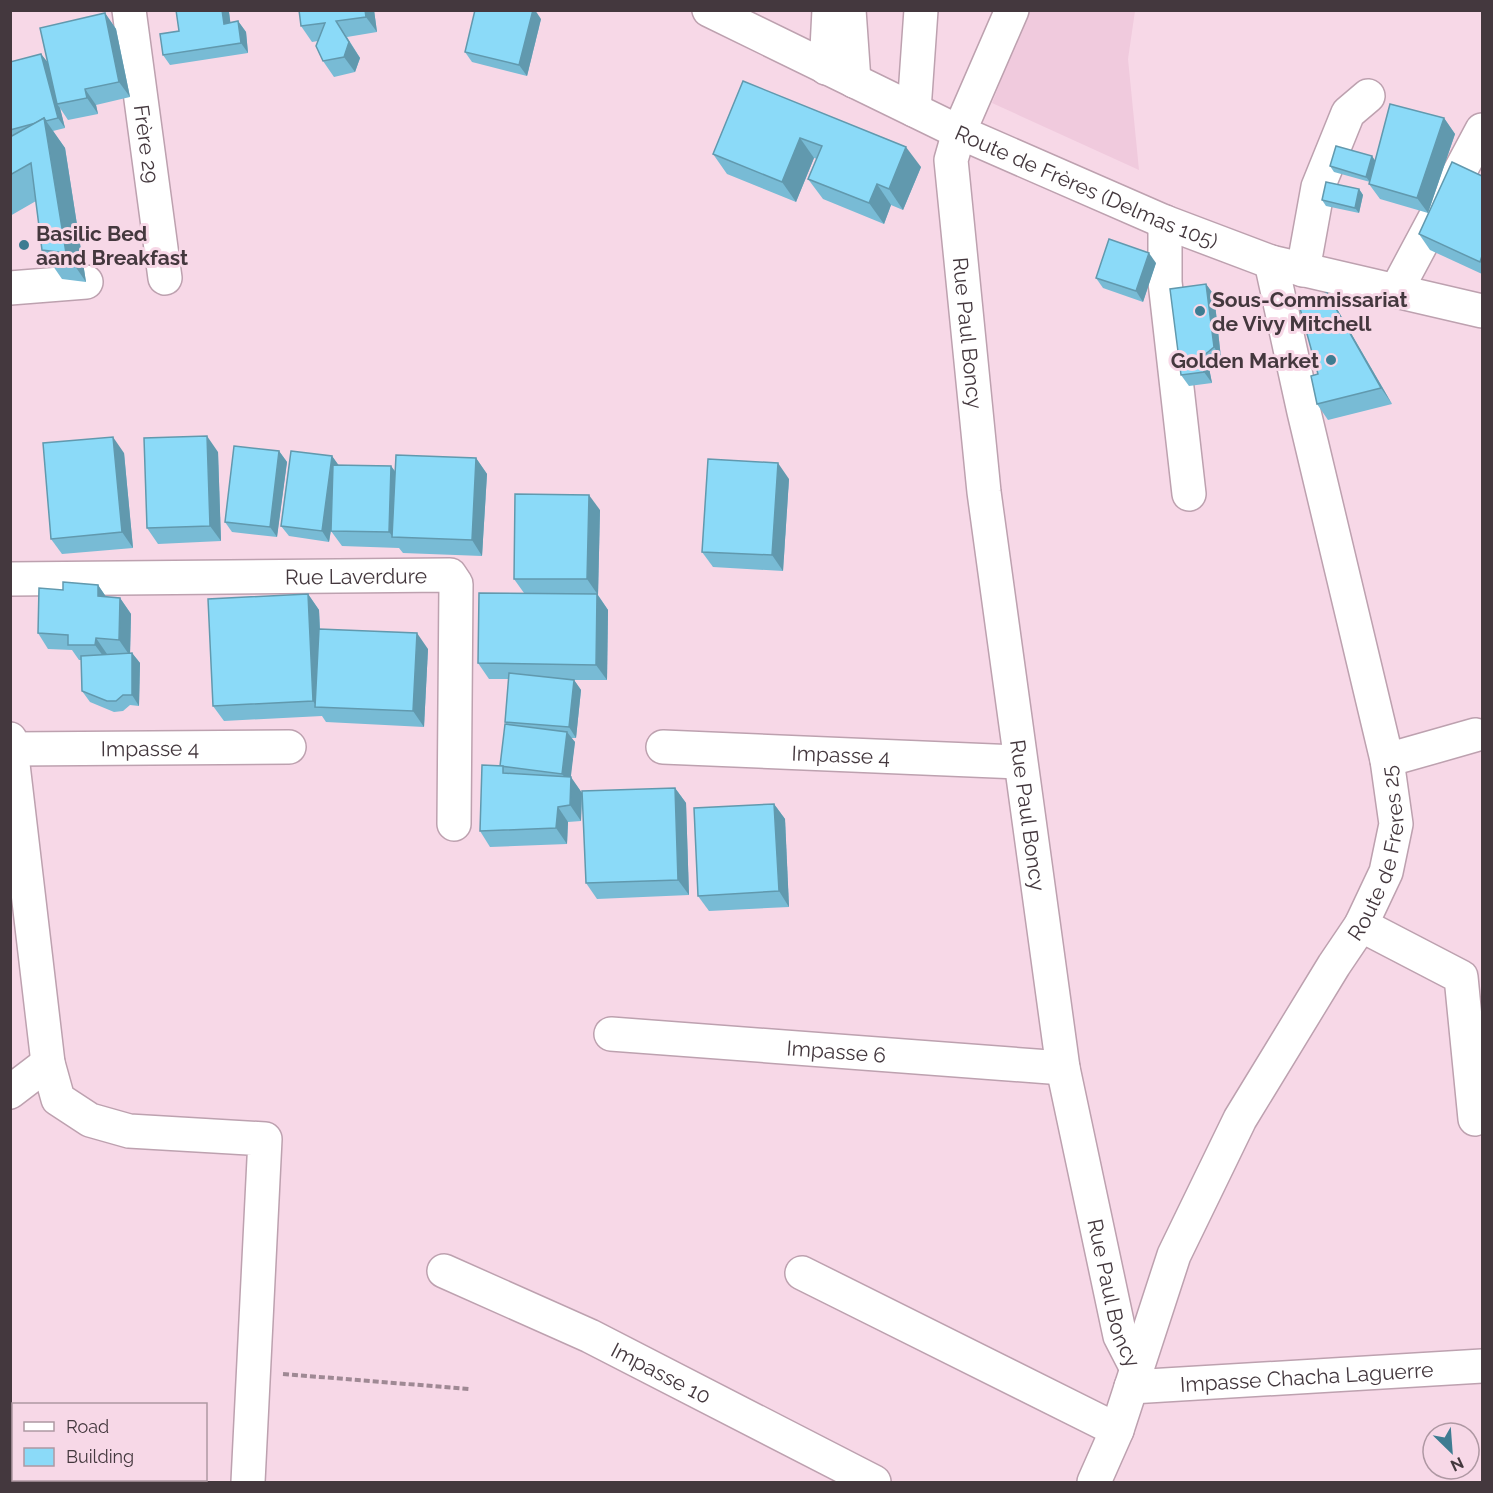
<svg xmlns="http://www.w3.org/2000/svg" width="1493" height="1493" viewBox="0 0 1493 1493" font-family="Raleway,sans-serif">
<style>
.built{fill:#f0cadd}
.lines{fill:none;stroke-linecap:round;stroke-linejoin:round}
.minor-casing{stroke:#bda1af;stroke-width:36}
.major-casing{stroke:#bda1af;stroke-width:36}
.path{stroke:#9f8994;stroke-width:4;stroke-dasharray:6 3;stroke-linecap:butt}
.minor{stroke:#fff;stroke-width:33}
.major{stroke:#fff;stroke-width:33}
.wall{fill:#78bbd5}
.shaded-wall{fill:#6199ae}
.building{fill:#8bdaf8;stroke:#6199ae;stroke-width:1.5}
.poi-dot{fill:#3e7c92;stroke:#f7d8e7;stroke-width:2}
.labels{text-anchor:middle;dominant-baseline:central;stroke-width:6;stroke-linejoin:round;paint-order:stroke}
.street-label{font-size:21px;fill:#44383e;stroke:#f7d8e7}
.poi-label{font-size:21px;font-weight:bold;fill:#44383e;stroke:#f7d8e7;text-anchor:start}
</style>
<rect width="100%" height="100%" fill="#f7d8e7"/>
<path class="built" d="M 1028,11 L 1135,11 L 1128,59 L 1139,170 L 992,103 Z"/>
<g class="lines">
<defs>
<g id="minor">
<path id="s1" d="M 129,10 L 165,278"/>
<path d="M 849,10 L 854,81"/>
<path id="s2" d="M 1012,10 L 959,132 L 951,160 L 984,492 L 1063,1068 L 1120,1336 L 1136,1367"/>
<path d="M 826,68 L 829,10"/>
<path d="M 914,110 L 921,10"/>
<path d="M 1165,222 L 1165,282 L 1189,494"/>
<path d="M 1303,270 L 1318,187 L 1348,113 L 1368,96"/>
<path d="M 10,288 L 86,282"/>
<path d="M 1396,291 L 1482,130"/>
<path id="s3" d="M 10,579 L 450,575 L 456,584 L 454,824"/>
<path d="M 10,739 L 48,1063 L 58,1099 L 90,1120 L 129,1131 L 265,1139 L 248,1482"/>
<path id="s4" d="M 663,747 L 1020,762"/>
<path id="s5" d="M 12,749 L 289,747"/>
<path d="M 1387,760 L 1475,735"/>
<path d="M 1361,925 L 1461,977 L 1475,1119"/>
<path id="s6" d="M 611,1034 L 1063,1068"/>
<path d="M 10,1092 L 48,1063"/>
<path id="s7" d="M 444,1271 L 590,1336 L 874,1482"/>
<path d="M 802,1273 L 1117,1430"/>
<path id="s8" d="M 1131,1387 L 1482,1366"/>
<path id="s9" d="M 1094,1482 L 1117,1430 L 1174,1255 L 1240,1119 L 1334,965 L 1361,925 L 1386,872 L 1396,824 L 1387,760 L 1304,412 L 1271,262"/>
</g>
<g id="major">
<path id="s10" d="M 709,10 L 959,132 L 1165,222 L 1271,262 L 1482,311"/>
</g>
</defs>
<use href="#minor" class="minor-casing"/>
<use href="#major" class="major-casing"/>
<path class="path" d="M 283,1374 L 469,1389"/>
<use href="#minor" class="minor"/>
<use href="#major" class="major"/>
</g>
<g class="wall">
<path d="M 176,10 L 227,10 L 229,12 L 230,23 L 238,21 L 246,32 L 248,53 L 170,65 L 163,55 L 179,31 Z"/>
<path d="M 374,10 L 377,32 L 347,37 L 360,58 L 355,72 L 334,77 L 323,61 L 318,41 L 312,42 L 301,26 Z"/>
<path d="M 105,13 L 116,29 L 130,97 L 96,105 L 98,114 L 68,120 L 60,108 L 65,128 L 53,131 L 65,148 L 86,282 L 62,279 L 42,250 L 36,201 L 10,216 L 10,137 L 12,137 L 10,135 L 10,62 L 41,54 L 48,63 Z"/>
<path d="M 541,19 L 527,76 L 472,62 L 465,52 Z"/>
<path d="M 743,81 L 921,167 L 903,210 L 891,205 L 884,224 L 823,199 L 808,179 L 817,159 L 814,158 L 796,202 L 727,174 L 713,154 Z"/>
<path d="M 1444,118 L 1455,134 L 1428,213 L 1380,199 L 1369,184 L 1370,182 L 1334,172 L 1330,166 L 1372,156 L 1375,161 Z"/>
<path d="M 1482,176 L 1482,274 L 1430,250 L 1419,234 Z"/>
<path d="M 1359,189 L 1363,195 L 1359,213 L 1326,206 L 1322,200 Z"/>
<path d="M 1156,263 L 1143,302 L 1103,288 L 1096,278 Z"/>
<path d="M 1206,284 L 1214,295 L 1221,358 L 1209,368 L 1212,383 L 1189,386 L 1181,375 Z"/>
<path d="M 1327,293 L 1337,309 L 1392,404 L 1328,420 L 1317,404 L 1318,374 Z"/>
<path d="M 279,451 L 287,462 L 277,537 L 232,532 L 225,522 Z"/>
<path d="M 218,452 L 221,541 L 158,544 L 147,528 Z"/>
<path d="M 124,453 L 133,548 L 62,554 L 51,539 Z"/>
<path d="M 332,456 L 338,465 L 391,466 L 395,471 L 476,458 L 487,474 L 482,556 L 403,553 L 399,548 L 342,546 L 331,531 L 329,542 L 289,536 L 281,526 Z"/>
<path d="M 789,479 L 783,571 L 713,567 L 702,552 Z"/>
<path d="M 600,510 L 598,595 L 608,610 L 607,680 L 574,680 L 581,690 L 576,738 L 571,738 L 575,742 L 570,777 L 582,793 L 581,821 L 568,822 L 567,844 L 490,847 L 480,831 L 500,766 L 507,725 L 505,722 L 509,679 L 489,679 L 478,663 L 524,593 L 514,579 Z"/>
<path d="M 98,585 L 106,597 L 120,598 L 131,614 L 130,653 L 132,653 L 140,663 L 139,706 L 130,705 L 123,711 L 114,712 L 90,702 L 82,691 L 81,660 L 79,660 L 72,650 L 48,649 L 38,633 L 63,590 Z"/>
<path d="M 308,594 L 319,610 L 320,629 L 428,649 L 424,727 L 326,722 L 322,716 L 224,721 L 213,706 Z"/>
<path d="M 675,788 L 686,803 L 689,895 L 597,899 L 586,883 Z"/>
<path d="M 774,804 L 785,819 L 789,907 L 709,911 L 698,896 Z"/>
</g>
<g class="shaded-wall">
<path d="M 222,10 L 227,10 L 229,12 L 232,34 L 224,24 Z"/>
<path d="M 365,10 L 374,10 L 377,32 L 366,17 Z"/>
<path d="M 533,10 L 535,10 L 541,19 L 527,76 L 519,65 Z"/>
<path d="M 105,13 L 116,29 L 130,97 L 119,82 Z"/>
<path d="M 238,21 L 246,32 L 248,53 L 241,43 Z"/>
<path d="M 336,21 L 360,58 L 355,72 L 344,57 Z"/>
<path d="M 41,54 L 49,64 L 57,104 L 60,108 L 65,128 L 58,118 Z"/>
<path d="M 85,89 L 96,105 L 98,114 L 87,98 Z"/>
<path d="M 44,118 L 65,148 L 86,282 L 66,253 Z"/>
<path d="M 1444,118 L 1455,134 L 1428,213 L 1417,198 Z"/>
<path d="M 800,138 L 814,158 L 796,202 L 782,182 Z"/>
<path d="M 906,147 L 921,167 L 903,210 L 889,189 Z"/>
<path d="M 1372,156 L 1376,162 L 1370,182 L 1366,177 Z"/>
<path d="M 877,184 L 891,205 L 884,224 L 869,203 Z"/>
<path d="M 1359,189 L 1363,195 L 1359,213 L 1355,208 Z"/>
<path d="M 1149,253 L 1156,263 L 1143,302 L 1136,291 Z"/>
<path d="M 1206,284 L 1214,295 L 1221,358 L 1214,347 Z"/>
<path d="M 1327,293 L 1337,309 L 1392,404 L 1381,388 Z"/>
<path d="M 1202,357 L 1209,368 L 1212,383 L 1204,372 Z"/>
<path d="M 207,436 L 218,452 L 221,541 L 210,526 Z"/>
<path d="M 113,437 L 124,453 L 133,548 L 122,532 Z"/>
<path d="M 279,451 L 287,462 L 277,537 L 270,527 Z"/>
<path d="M 332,456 L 340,467 L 329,542 L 322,531 Z"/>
<path d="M 476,458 L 487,474 L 482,556 L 472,540 Z"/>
<path d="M 778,463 L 789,479 L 783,571 L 772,555 Z"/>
<path d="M 391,466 L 402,482 L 393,537 L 389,532 Z"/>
<path d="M 589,495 L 600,510 L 598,595 L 587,579 Z"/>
<path d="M 98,585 L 109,601 L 98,596 Z"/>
<path d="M 308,594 L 319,610 L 323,707 L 317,707 L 313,701 Z"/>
<path d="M 597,594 L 608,610 L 607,680 L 596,665 Z"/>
<path d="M 120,598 L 131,614 L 130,656 L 119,640 Z"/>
<path d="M 417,633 L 428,649 L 424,727 L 413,711 Z"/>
<path d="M 96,638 L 107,654 L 106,660 L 95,645 Z"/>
<path d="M 132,653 L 140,663 L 139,706 L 132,695 Z"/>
<path d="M 574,680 L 581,690 L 576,738 L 569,727 Z"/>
<path d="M 567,732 L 575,742 L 570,784 L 562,774 Z"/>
<path d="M 571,777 L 582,793 L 581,821 L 570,805 Z"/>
<path d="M 675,788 L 686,803 L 689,895 L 678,880 Z"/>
<path d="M 774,804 L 785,819 L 789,907 L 779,891 Z"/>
<path d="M 558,807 L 568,822 L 567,844 L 556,828 Z"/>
</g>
<g class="building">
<path d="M 176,10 L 222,10 L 224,24 L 238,21 L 241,43 L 163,55 L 160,34 L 179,31 Z"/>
<path d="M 299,10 L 365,10 L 366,17 L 336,21 L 349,42 L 344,57 L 323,61 L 316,46 L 325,23 L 301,26 Z"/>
<path d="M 475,10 L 533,10 L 519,65 L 465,52 Z"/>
<path d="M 105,13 L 119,82 L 85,89 L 87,98 L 57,104 L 40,28 Z"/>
<path d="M 41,54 L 58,118 L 46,121 L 44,118 L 36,123 L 10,130 L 10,62 Z"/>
<path d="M 743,81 L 906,147 L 889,189 L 877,184 L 869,203 L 808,179 L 822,146 L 800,138 L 782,182 L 713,154 Z"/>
<path d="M 1390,104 L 1444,118 L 1417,198 L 1369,184 Z"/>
<path d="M 44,118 L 66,253 L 42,250 L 31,163 L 10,175 L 10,137 Z"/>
<path d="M 1336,146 L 1372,156 L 1366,177 L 1330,166 Z"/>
<path d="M 1452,162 L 1482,176 L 1482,256 L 1480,262 L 1419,234 Z"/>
<path d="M 1326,182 L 1359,189 L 1355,208 L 1322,200 Z"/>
<path d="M 1109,239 L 1149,253 L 1136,291 L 1096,278 Z"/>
<path d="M 1206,284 L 1214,347 L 1202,357 L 1204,372 L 1181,375 L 1170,289 Z"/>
<path d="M 1327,293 L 1381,388 L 1317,404 L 1311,376 L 1318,374 L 1298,301 Z"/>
<path d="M 207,436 L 210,526 L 147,528 L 144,438 Z"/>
<path d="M 113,437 L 122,532 L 51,539 L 43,443 Z"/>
<path d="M 234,446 L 279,451 L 270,527 L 225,522 Z"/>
<path d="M 291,451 L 332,456 L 322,531 L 281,526 Z"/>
<path d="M 396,455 L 476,458 L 472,540 L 392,537 Z"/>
<path d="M 708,459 L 778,463 L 772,555 L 702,552 Z"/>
<path d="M 333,465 L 391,466 L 389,532 L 331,531 Z"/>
<path d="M 515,494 L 589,495 L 587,579 L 514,579 Z"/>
<path d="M 63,582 L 98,585 L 98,596 L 120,598 L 119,640 L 96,638 L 95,645 L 68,645 L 68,635 L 38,633 L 39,588 L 63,590 Z"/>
<path d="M 479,593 L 597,594 L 596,665 L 478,663 Z"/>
<path d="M 308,594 L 313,701 L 213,706 L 208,599 Z"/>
<path d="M 319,629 L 417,633 L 413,711 L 315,707 Z"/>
<path d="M 132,653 L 132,695 L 123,695 L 116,701 L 107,701 L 82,691 L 81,656 Z"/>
<path d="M 509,673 L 574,680 L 569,727 L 505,722 Z"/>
<path d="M 505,724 L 567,732 L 562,774 L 500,766 Z"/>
<path d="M 482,765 L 503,766 L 503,773 L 571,777 L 570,805 L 558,807 L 556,828 L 480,831 Z"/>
<path d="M 675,788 L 678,880 L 586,883 L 582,791 Z"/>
<path d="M 774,804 L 779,891 L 698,896 L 694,808 Z"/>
</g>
<g class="poi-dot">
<circle cx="24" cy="245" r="6"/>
<circle cx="1200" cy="311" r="6"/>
<circle cx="1331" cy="360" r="6"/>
</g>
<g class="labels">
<g class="street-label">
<text stroke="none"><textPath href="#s1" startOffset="135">Frère 29</textPath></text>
<text stroke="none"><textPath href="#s10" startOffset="417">Route de Frères (Delmas 105)</textPath></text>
<text stroke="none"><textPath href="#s2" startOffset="336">Rue Paul Boncy</textPath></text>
<text stroke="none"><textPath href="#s3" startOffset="346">Rue Laverdure</textPath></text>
<text stroke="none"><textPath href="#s5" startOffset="138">Impasse 4</textPath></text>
<text stroke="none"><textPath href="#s4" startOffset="178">Impasse 4</textPath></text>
<text stroke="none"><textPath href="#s2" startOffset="822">Rue Paul Boncy</textPath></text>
<text stroke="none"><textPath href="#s9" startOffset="696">Route de Freres 25</textPath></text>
<text stroke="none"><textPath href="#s6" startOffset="226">Impasse 6</textPath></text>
<text stroke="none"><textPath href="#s2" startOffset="1308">Rue Paul Boncy</textPath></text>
<text stroke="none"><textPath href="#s7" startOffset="240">Impasse 10</textPath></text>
<text stroke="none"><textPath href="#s8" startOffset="176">Impasse Chacha Laguerre</textPath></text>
</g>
<g class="poi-label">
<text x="36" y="233">Basilic Bed<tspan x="36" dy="24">aand Breakfast</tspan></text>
<text x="1212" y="299">Sous-Commissariat<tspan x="1212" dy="24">de Vivy Mitchell</tspan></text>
<text x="1319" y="360" text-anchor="end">Golden Market</text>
</g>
</g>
<rect width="1493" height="1493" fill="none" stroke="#44383e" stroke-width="24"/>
<rect x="12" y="1403" width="195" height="78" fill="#f7d8e7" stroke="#af98a3" stroke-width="1.5"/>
<rect x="24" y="1422" width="30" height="9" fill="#ffffff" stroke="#af98a3" stroke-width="1.5"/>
<text x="66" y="1433" font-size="18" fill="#44383e">Road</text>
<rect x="24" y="1448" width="30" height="18" fill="#8bdaf8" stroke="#af98a3" stroke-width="1.5"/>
<text x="66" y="1463" font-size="18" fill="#44383e">Building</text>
<g transform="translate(1451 1451) rotate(155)"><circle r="28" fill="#f7d8e7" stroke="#af98a3" stroke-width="1.5"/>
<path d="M0-4.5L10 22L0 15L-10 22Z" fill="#3e7c92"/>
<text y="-9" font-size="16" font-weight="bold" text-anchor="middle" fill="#44383e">N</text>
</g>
</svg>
